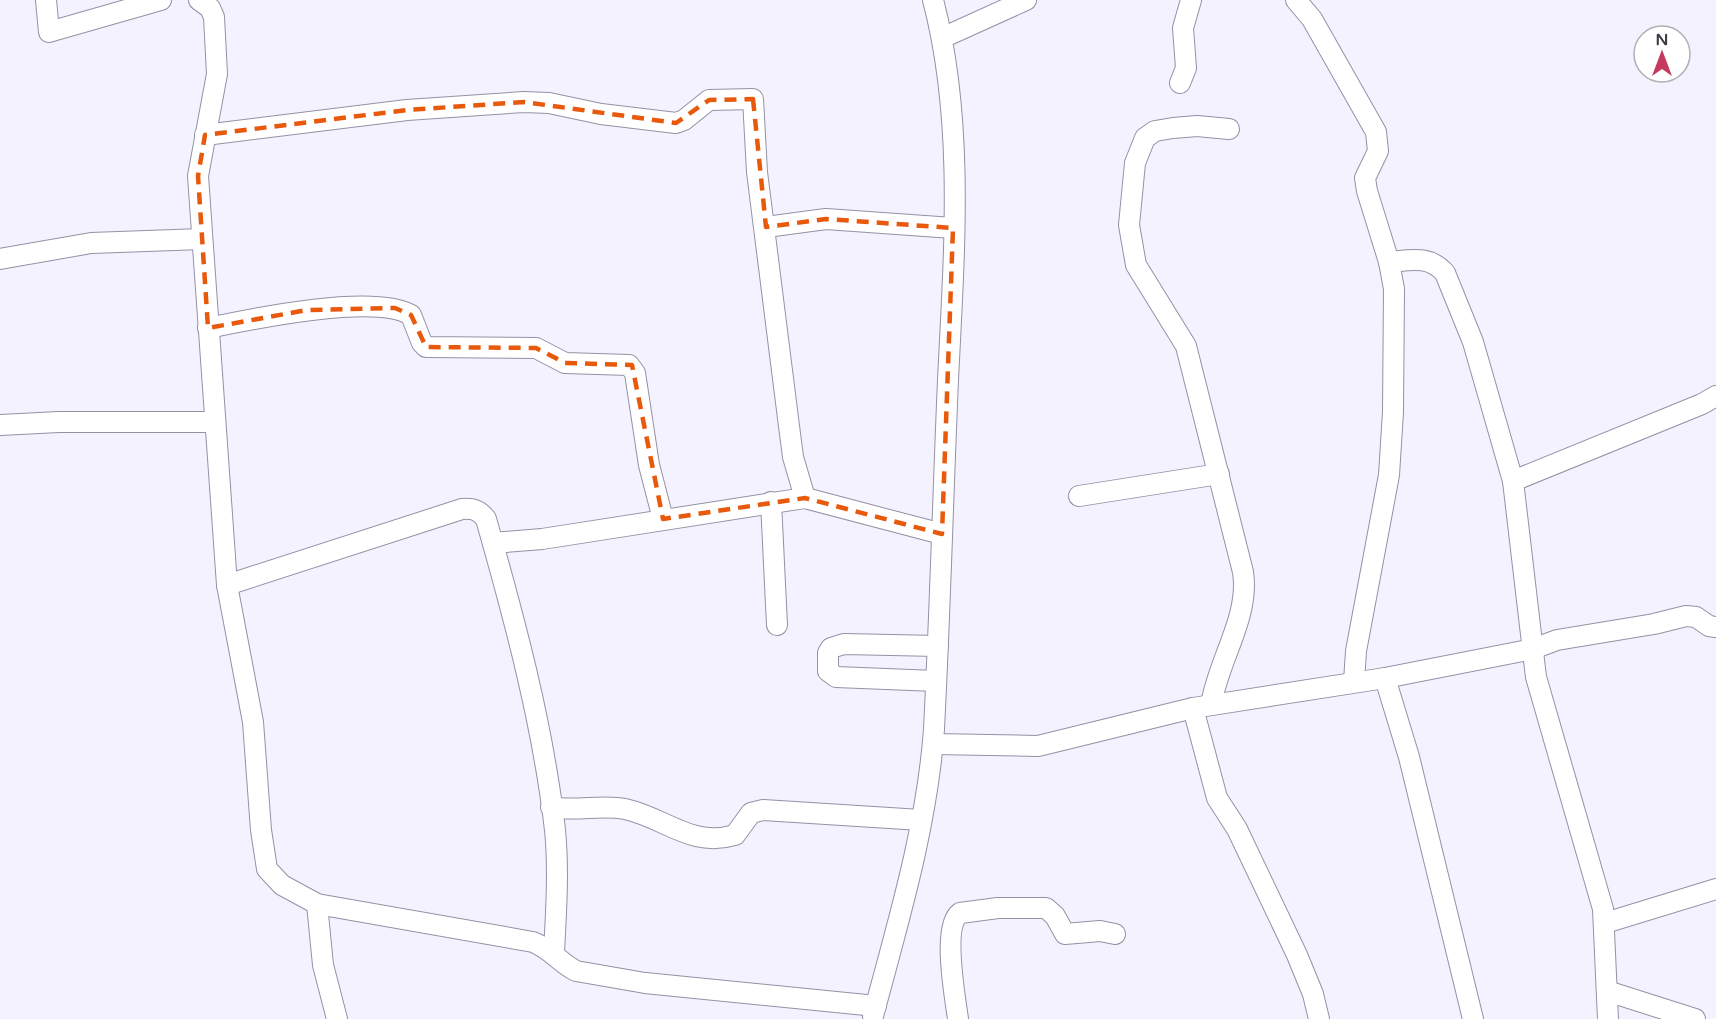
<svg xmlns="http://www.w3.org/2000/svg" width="1716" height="1019" viewBox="0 0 1716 1019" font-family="'Varela Round',sans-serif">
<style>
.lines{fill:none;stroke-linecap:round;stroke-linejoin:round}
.minor-casing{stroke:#9491a5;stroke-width:22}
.minor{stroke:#fff;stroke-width:20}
.marked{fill:none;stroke:#e8590c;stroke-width:4.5;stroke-dasharray:12 8;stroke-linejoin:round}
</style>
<rect width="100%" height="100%" fill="#f4f2ff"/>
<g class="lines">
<defs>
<g id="minor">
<path d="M 46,0 L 49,32 L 161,0"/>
<path d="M 199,0 L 210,8 L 214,17 L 217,74 L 198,176 L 227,585 L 253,722 L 261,830 L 267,869 L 282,885 L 317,904 L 533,942 C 551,949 560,963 576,971 L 645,983 L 876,1006"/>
<path d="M 1296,0 L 1312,19 L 1376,132 L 1378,151 L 1365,178 L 1367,191 L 1389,262 L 1394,289 L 1393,412 L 1389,475 L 1356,651 L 1354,682"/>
<path d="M 942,38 L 1026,0"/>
<path d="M 1180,83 L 1186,68 L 1183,28 L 1191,0"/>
<path d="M 205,135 L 407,110 L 524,102 L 549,103 L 601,114 L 676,123 L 684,120 L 709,100 L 753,99 L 757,172 L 789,426 L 793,457 L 805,498"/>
<path d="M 766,227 L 826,219 L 953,228"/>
<path d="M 0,259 L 91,243 L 202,239"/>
<path d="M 1389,262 C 1411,260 1429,255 1445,273 L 1473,342 L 1513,481 L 1536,677 L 1603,909 L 1608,1019"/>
<path d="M 208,328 C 251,319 375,293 411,315 L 422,343 L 426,347 L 536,348 L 565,363 L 629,365 L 635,373 L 649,465 L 663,519"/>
<path d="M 0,425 L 59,422 L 215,422"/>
<path d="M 1513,481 L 1702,404 L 1716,396"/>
<path d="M 1079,496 L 1219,474"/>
<path d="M 771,502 L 777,625"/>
<path d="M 493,543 L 542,539 L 805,498 L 942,534"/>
<path d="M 227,585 L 462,509 C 473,508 479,510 486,519 C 515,621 543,725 555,830 C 559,871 556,912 554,953"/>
<path d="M 1385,678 L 1409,757 L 1473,1019"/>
<path d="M 936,681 L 836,677 L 828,671 L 828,653 L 831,648 L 844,644 L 938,646"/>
<path d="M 1211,705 C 1218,660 1250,617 1243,572 L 1186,346 L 1136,265 L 1129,225 L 1135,163 L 1145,138 L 1155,131 L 1173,128 L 1197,126 L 1229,129"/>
<path d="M 1193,708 L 1217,798 L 1237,829 L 1297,955 L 1313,994 L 1319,1019"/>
<path d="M 933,744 L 1038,746 L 1193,708 L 1385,678 L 1533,649 L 1557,640 L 1654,624 L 1686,616 L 1696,617 L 1709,626 L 1716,627"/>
<path d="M 551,807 C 576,812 601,804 625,809 C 666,818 691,848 735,835 L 751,813 L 763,810 L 921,820"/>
<path d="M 317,904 L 323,965 L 337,1019"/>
<path d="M 1605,923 L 1716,889"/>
<path d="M 1607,991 L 1695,1019"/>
<path d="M 873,1016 C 898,922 927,827 934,729 C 940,613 943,496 948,380 C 954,255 965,122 933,0"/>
<path d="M 958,1019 C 955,997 942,926 960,913 L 998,908 L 1046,908 L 1055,916 L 1065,934 L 1100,931 L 1115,934"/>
</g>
</defs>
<use href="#minor" class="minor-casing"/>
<use href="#minor" class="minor"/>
</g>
<path class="marked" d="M 753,99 L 766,227 L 826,219 L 953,228 L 942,534 L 805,498 L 663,519 L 632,365 L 565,363 L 536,348 L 426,347 L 411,315 L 395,308 L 307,310 L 208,328 L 198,176 L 205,135 L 407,110 L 524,102 L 676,123 L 709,100 Z"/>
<g transform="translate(1662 54)"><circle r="28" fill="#ffffff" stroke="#b1b0b4" stroke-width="1.5"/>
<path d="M0-4.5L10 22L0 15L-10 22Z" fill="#c7385e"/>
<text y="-9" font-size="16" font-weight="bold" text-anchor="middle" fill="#3b3a43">N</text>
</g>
</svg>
